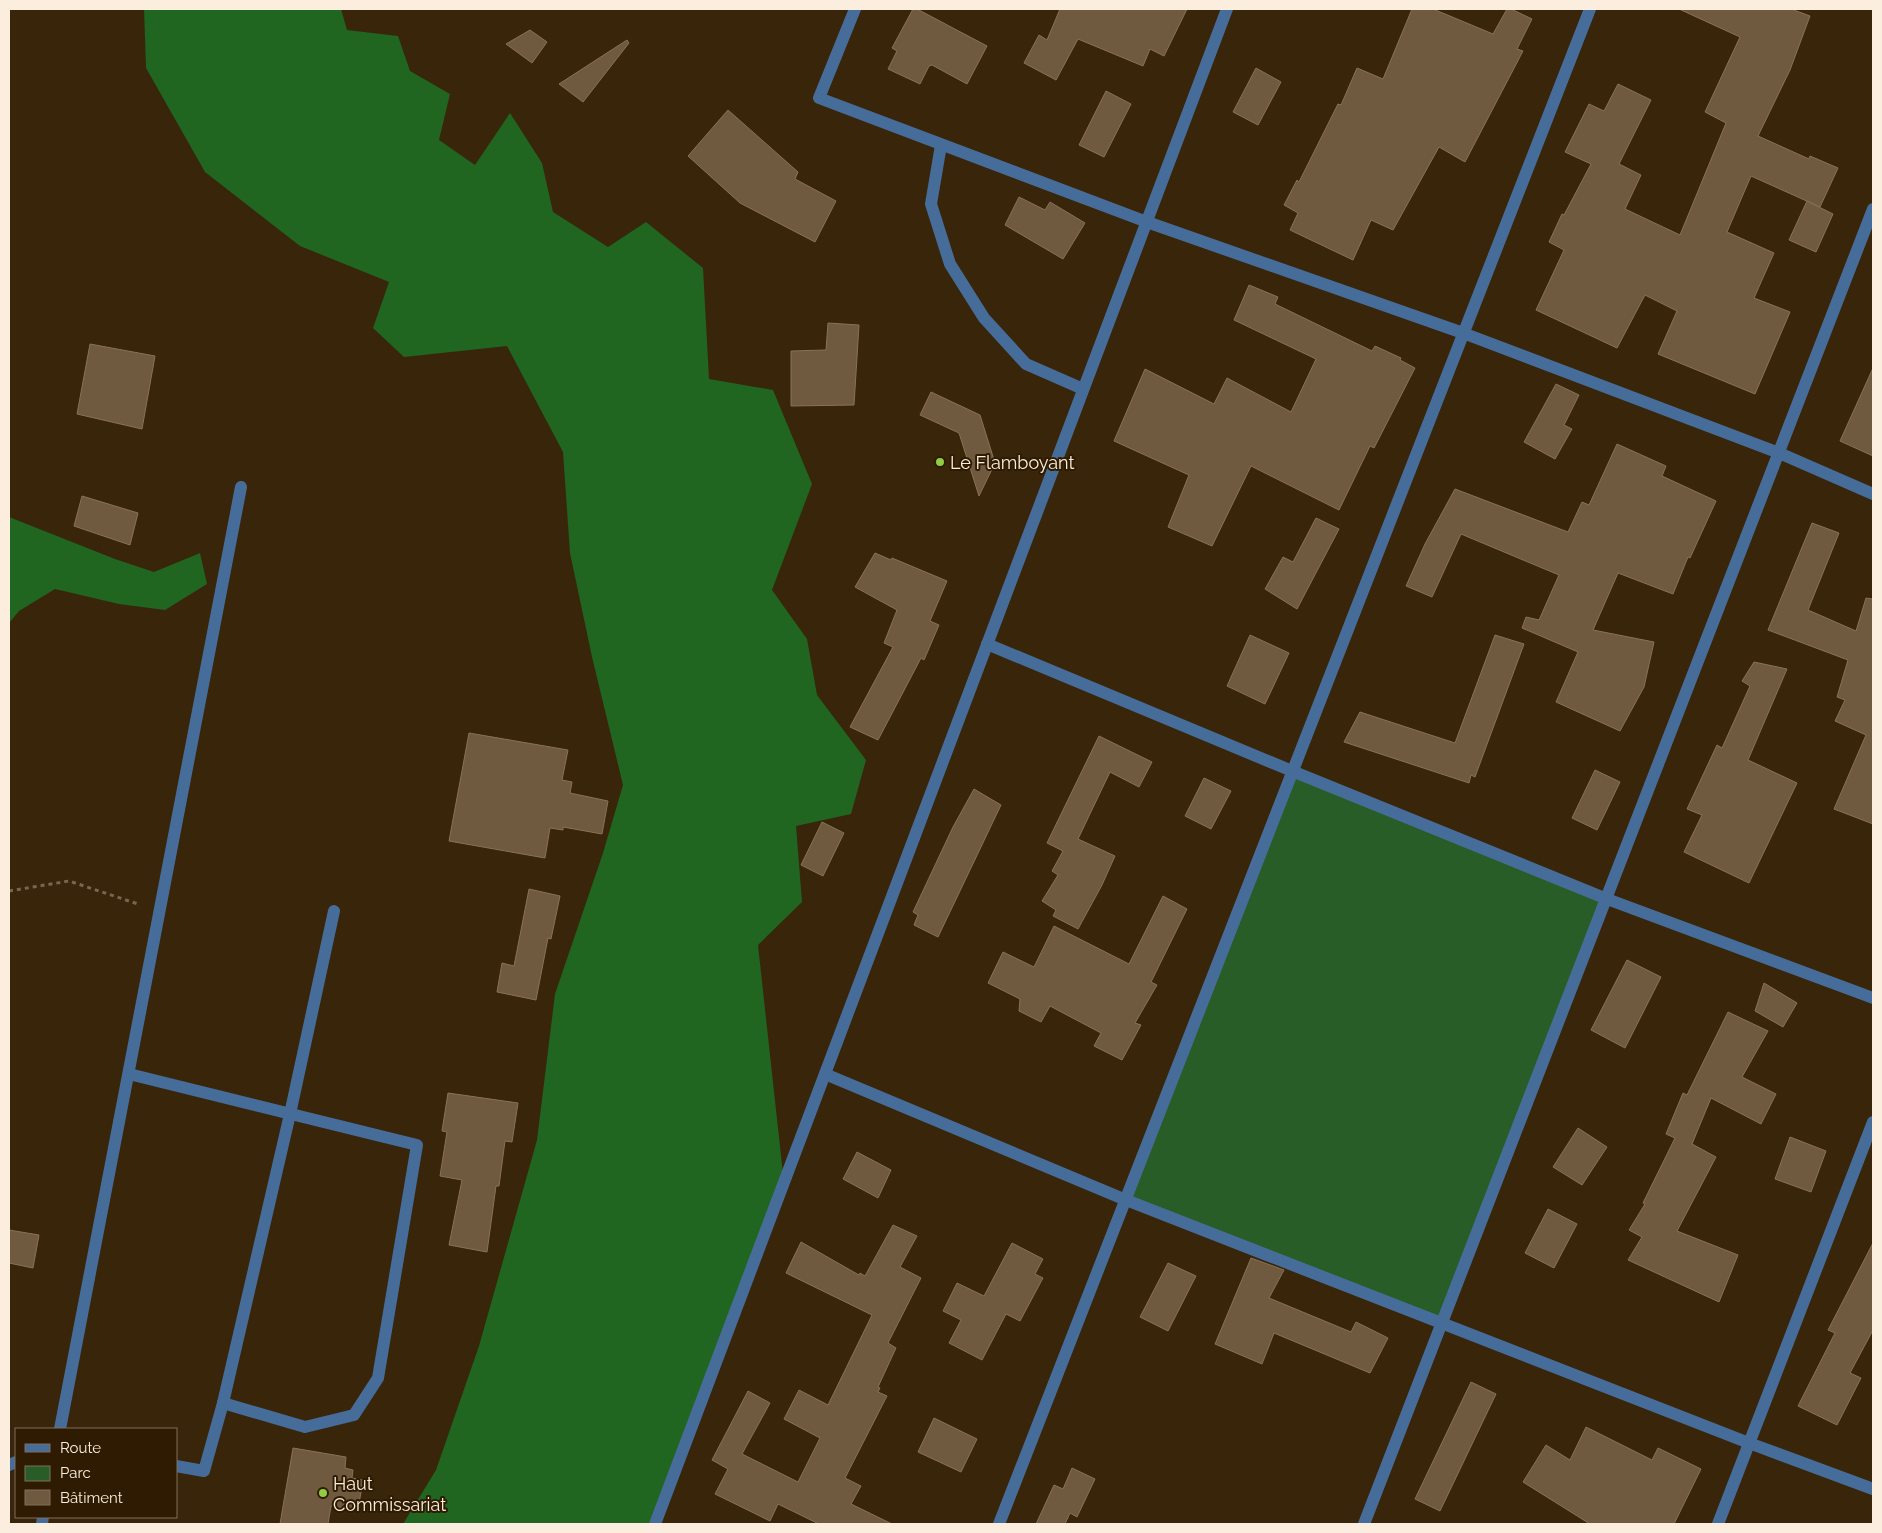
<svg xmlns="http://www.w3.org/2000/svg" width="1882" height="1533" viewBox="0 0 1882 1533" font-family="Raleway,sans-serif">
<style>
.green{fill:#285d27}
.forest{fill:#206520}
.building{fill:#705a3f;stroke:#897256}
.lines{fill:none;stroke-linecap:round;stroke-linejoin:round}
.path{stroke:#78664f;stroke-width:3;stroke-dasharray:4 4;stroke-linecap:butt}
.service{stroke:#466d99;stroke-width:12}
.minor{stroke:#466d99;stroke-width:12}
.poi-dot{fill:#8fcd42;stroke:#2f1b02;stroke-width:2}
.labels{text-anchor:middle;dominant-baseline:central;stroke-width:4;stroke-linejoin:round;paint-order:stroke}
.poi-label{font-size:18px;fill:#fbeede;stroke:#2f1b02;text-anchor:start}
</style>
<rect width="100%" height="100%" fill="#39250a"/>
<path class="green" d="M 1292,771 L 1607,899 L 1442,1324 L 1126,1200 Z"/>
<g class="forest">
<path d="M 144,9 L 341,9 L 347,30 L 398,36 L 410,71 L 450,94 L 439,140 L 475,165 L 510,113 L 542,163 L 553,212 L 608,247 L 646,222 L 703,268 L 709,379 L 773,390 L 812,484 L 772,590 L 807,639 L 817,695 L 866,760 L 851,814 L 796,826 L 802,902 L 758,945 L 784,1183 L 655,1524 L 403,1524 L 436,1470 L 479,1346 L 537,1140 L 555,994 L 603,853 L 623,785 L 592,657 L 570,553 L 563,452 L 507,346 L 404,357 L 373,328 L 389,282 L 300,246 L 205,172 L 146,68 Z"/>
<path d="M 9,517 L 115,559 L 154,572 L 200,553 L 207,584 L 165,610 L 119,604 L 55,589 L 19,611 L 9,623 Z"/>
</g>
<g class="building">
<path d="M 913,9 L 917,9 L 987,46 L 967,84 L 932,65 L 929,66 L 920,84 L 888,69 L 897,51 L 892,48 Z"/>
<path d="M 1060,9 L 1187,9 L 1164,56 L 1150,49 L 1143,66 L 1078,39 L 1056,80 L 1024,63 L 1039,35 L 1047,40 Z"/>
<path d="M 1412,9 L 1433,9 L 1493,34 L 1507,9 L 1511,9 L 1532,19 L 1517,49 L 1523,51 L 1465,162 L 1439,147 L 1393,230 L 1371,220 L 1353,260 L 1290,230 L 1298,213 L 1284,205 L 1297,180 L 1299,182 L 1338,104 L 1341,105 L 1357,68 L 1383,79 Z"/>
<path d="M 1679,9 L 1791,9 L 1810,16 L 1790,70 L 1758,136 L 1809,159 L 1810,156 L 1838,168 L 1820,207 L 1751,176 L 1727,232 L 1774,253 L 1754,298 L 1790,312 L 1755,394 L 1658,354 L 1677,311 L 1645,295 L 1617,348 L 1536,310 L 1564,250 L 1549,242 L 1562,214 L 1564,215 L 1591,164 L 1565,152 L 1589,104 L 1604,111 L 1618,84 L 1651,100 L 1619,164 L 1641,175 L 1625,209 L 1680,235 L 1726,123 L 1705,112 L 1740,37 Z"/>
<path d="M 530,30 L 547,42 L 532,63 L 506,44 Z"/>
<path d="M 627,40 L 629,43 L 583,102 L 559,84 Z"/>
<path d="M 1256,68 L 1281,82 L 1258,125 L 1233,112 Z"/>
<path d="M 1106,91 L 1131,104 L 1104,157 L 1079,145 Z"/>
<path d="M 728,110 L 798,172 L 795,179 L 836,201 L 815,242 L 740,203 L 688,156 Z"/>
<path d="M 1019,197 L 1045,210 L 1050,202 L 1085,223 L 1063,259 L 1005,225 Z"/>
<path d="M 1807,201 L 1833,214 L 1816,252 L 1789,240 Z"/>
<path d="M 1249,285 L 1278,297 L 1275,304 L 1372,351 L 1375,346 L 1401,358 L 1400,360 L 1415,368 L 1374,448 L 1370,446 L 1339,510 L 1251,466 L 1212,546 L 1168,527 L 1189,475 L 1114,441 L 1145,369 L 1214,404 L 1227,378 L 1291,412 L 1316,359 L 1234,320 Z"/>
<path d="M 828,323 L 859,325 L 854,405 L 791,406 L 791,351 L 826,350 Z"/>
<path d="M 90,344 L 155,356 L 142,429 L 77,414 Z"/>
<path d="M 1873,368 L 1873,456 L 1840,441 Z"/>
<path d="M 1556,384 L 1579,395 L 1564,425 L 1572,429 L 1555,459 L 1524,442 Z"/>
<path d="M 931,392 L 980,415 L 995,463 L 979,496 L 959,433 L 920,415 Z"/>
<path d="M 1617,444 L 1666,466 L 1662,476 L 1716,501 L 1690,558 L 1688,557 L 1673,594 L 1618,573 L 1593,630 L 1654,642 L 1644,687 L 1620,731 L 1556,702 L 1578,652 L 1522,628 L 1526,617 L 1539,620 L 1559,575 L 1461,534 L 1432,597 L 1406,586 L 1425,544 L 1455,489 L 1568,532 L 1582,502 L 1589,505 Z"/>
<path d="M 82,496 L 138,513 L 130,545 L 74,526 Z"/>
<path d="M 1316,518 L 1339,529 L 1297,609 L 1265,589 L 1283,557 L 1293,562 Z"/>
<path d="M 1812,523 L 1839,533 L 1808,610 L 1856,631 L 1866,598 L 1873,599 L 1873,824 L 1834,809 L 1866,735 L 1835,721 L 1845,700 L 1837,697 L 1848,660 L 1768,630 Z"/>
<path d="M 875,553 L 891,560 L 892,558 L 947,581 L 930,621 L 939,625 L 924,660 L 921,658 L 878,740 L 850,727 L 893,647 L 884,643 L 897,610 L 855,587 Z"/>
<path d="M 1250,635 L 1289,653 L 1265,704 L 1227,686 Z"/>
<path d="M 1495,635 L 1524,644 L 1475,777 L 1471,775 L 1469,783 L 1344,742 L 1360,712 L 1455,743 Z"/>
<path d="M 1754,662 L 1787,669 L 1748,760 L 1797,783 L 1749,883 L 1684,852 L 1702,815 L 1687,809 L 1717,745 L 1722,748 L 1750,686 L 1742,681 Z"/>
<path d="M 469,733 L 568,750 L 562,780 L 572,782 L 570,793 L 608,801 L 602,834 L 563,827 L 563,830 L 550,828 L 545,858 L 449,841 Z"/>
<path d="M 1099,736 L 1152,762 L 1139,787 L 1110,772 L 1078,839 L 1115,856 L 1102,885 L 1078,929 L 1053,916 L 1056,910 L 1042,901 L 1058,875 L 1052,871 L 1063,851 L 1047,843 Z"/>
<path d="M 1595,770 L 1620,782 L 1597,830 L 1572,818 Z"/>
<path d="M 1204,778 L 1231,791 L 1211,829 L 1185,816 Z"/>
<path d="M 974,789 L 1001,805 L 938,937 L 914,925 L 918,915 L 913,912 L 953,827 Z"/>
<path d="M 822,822 L 844,833 L 823,876 L 801,865 Z"/>
<path d="M 529,889 L 560,896 L 551,939 L 548,938 L 536,1000 L 497,992 L 502,963 L 514,966 Z"/>
<path d="M 1163,896 L 1187,909 L 1151,982 L 1157,985 L 1135,1023 L 1141,1025 L 1122,1060 L 1094,1046 L 1101,1033 L 1050,1006 L 1041,1022 L 1019,1011 L 1020,999 L 988,983 L 1003,952 L 1034,967 L 1054,926 L 1129,964 Z"/>
<path d="M 1627,960 L 1661,977 L 1625,1048 L 1591,1030 Z"/>
<path d="M 1764,983 L 1797,1003 L 1783,1027 L 1755,1011 Z"/>
<path d="M 1728,1012 L 1768,1031 L 1742,1077 L 1776,1094 L 1761,1124 L 1711,1098 L 1692,1144 L 1716,1157 L 1677,1231 L 1738,1255 L 1719,1302 L 1628,1260 L 1642,1237 L 1629,1230 L 1645,1204 L 1643,1203 L 1675,1138 L 1666,1134 L 1683,1093 L 1687,1095 Z"/>
<path d="M 448,1093 L 518,1103 L 512,1142 L 505,1141 L 499,1186 L 496,1186 L 487,1252 L 449,1245 L 462,1180 L 440,1176 L 447,1132 L 442,1131 Z"/>
<path d="M 1578,1128 L 1607,1147 L 1582,1185 L 1553,1167 Z"/>
<path d="M 1790,1137 L 1826,1151 L 1811,1192 L 1775,1179 Z"/>
<path d="M 857,1152 L 891,1170 L 878,1198 L 843,1179 Z"/>
<path d="M 1548,1209 L 1577,1224 L 1554,1268 L 1525,1253 Z"/>
<path d="M 893,1225 L 917,1236 L 900,1267 L 921,1278 L 888,1343 L 896,1348 L 878,1387 L 880,1388 L 878,1392 L 887,1396 L 845,1478 L 861,1486 L 851,1504 L 892,1524 L 819,1524 L 778,1504 L 770,1521 L 715,1494 L 728,1469 L 712,1460 L 748,1391 L 770,1403 L 742,1454 L 798,1482 L 820,1438 L 784,1419 L 799,1390 L 828,1405 L 872,1315 L 786,1273 L 801,1242 L 859,1275 L 860,1273 L 865,1276 Z"/>
<path d="M 9,1230 L 39,1235 L 33,1268 L 9,1263 Z"/>
<path d="M 1012,1243 L 1043,1259 L 1035,1274 L 1043,1278 L 1020,1321 L 1006,1314 L 982,1360 L 949,1343 L 961,1320 L 943,1311 L 957,1283 L 984,1296 Z"/>
<path d="M 1873,1243 L 1873,1330 L 1850,1373 L 1861,1378 L 1837,1425 L 1798,1406 L 1835,1333 L 1828,1330 Z"/>
<path d="M 1251,1258 L 1284,1270 L 1269,1298 L 1351,1332 L 1356,1322 L 1388,1338 L 1370,1373 L 1274,1333 L 1262,1364 L 1215,1344 Z"/>
<path d="M 1168,1263 L 1196,1276 L 1168,1331 L 1140,1317 Z"/>
<path d="M 1471,1382 L 1496,1394 L 1440,1511 L 1415,1499 Z"/>
<path d="M 934,1418 L 977,1439 L 961,1472 L 918,1452 Z"/>
<path d="M 1586,1427 L 1652,1460 L 1658,1448 L 1701,1469 L 1674,1524 L 1590,1524 L 1523,1482 L 1546,1445 L 1570,1460 Z"/>
<path d="M 293,1448 L 346,1457 L 345,1468 L 353,1470 L 352,1478 L 363,1480 L 358,1510 L 331,1506 L 328,1524 L 280,1524 Z"/>
<path d="M 1072,1468 L 1095,1479 L 1077,1517 L 1070,1513 L 1065,1524 L 1036,1524 L 1054,1485 L 1063,1489 Z"/>
</g>
<g class="lines">
<path class="path" d="M 9,891 L 69,881 L 138,904"/>
<g class="service">
<path d="M 129,1074 L 417,1145 L 378,1378 L 354,1415 L 305,1427 L 223,1403"/>
<path d="M 176,1466 L 204,1471 L 223,1403 L 290,1114 L 334,911"/>
</g>
<g class="minor">
<path d="M 855,9 L 819,98 L 1147,222 L 1463,333 L 1779,453 L 1873,494"/>
<path d="M 941,145 L 931,204 L 950,264 L 984,318 L 1026,364 L 1083,389"/>
<path d="M 987,644 L 1292,771 L 1607,899 L 1873,998"/>
<path d="M 825,1074 L 1126,1200 L 1749,1443 L 1873,1489"/>
<path d="M 60,1429 L 241,487"/>
<path d="M 9,1465 L 16,1462"/>
<path d="M 42,1524 L 43,1517"/>
<path d="M 655,1524 L 1227,9"/>
<path d="M 999,1524 L 1590,9"/>
<path d="M 1364,1524 L 1873,209"/>
<path d="M 1718,1524 L 1873,1122"/>
</g>
</g>
<g class="poi-dot">
<circle cx="940" cy="462" r="5"/>
<circle cx="323" cy="1493" r="5"/>
</g>
<g class="labels">
<g class="poi-label">
<text x="950" y="462">Le Flamboyant</text>
<text x="333" y="1483">Haut<tspan x="333" dy="21">Commissariat</tspan></text>
</g>
</g>
<rect width="1882" height="1533" fill="none" stroke="#fbeede" stroke-width="20"/>
<rect x="15" y="1428" width="162" height="90" fill="#2f1b02" stroke="#816f5a"/>
<rect x="25" y="1444" width="25" height="8" fill="#466d99" stroke="#816f5a"/>
<text x="60" y="1453" font-size="15" fill="#fbeede">Route</text>
<rect x="25" y="1466" width="25" height="15" fill="#285d27" stroke="#816f5a"/>
<text x="60" y="1478" font-size="15" fill="#fbeede">Parc</text>
<rect x="25" y="1490" width="25" height="15" fill="#705a3f" stroke="#816f5a"/>
<text x="60" y="1503" font-size="15" fill="#fbeede">Bâtiment</text>
</svg>
